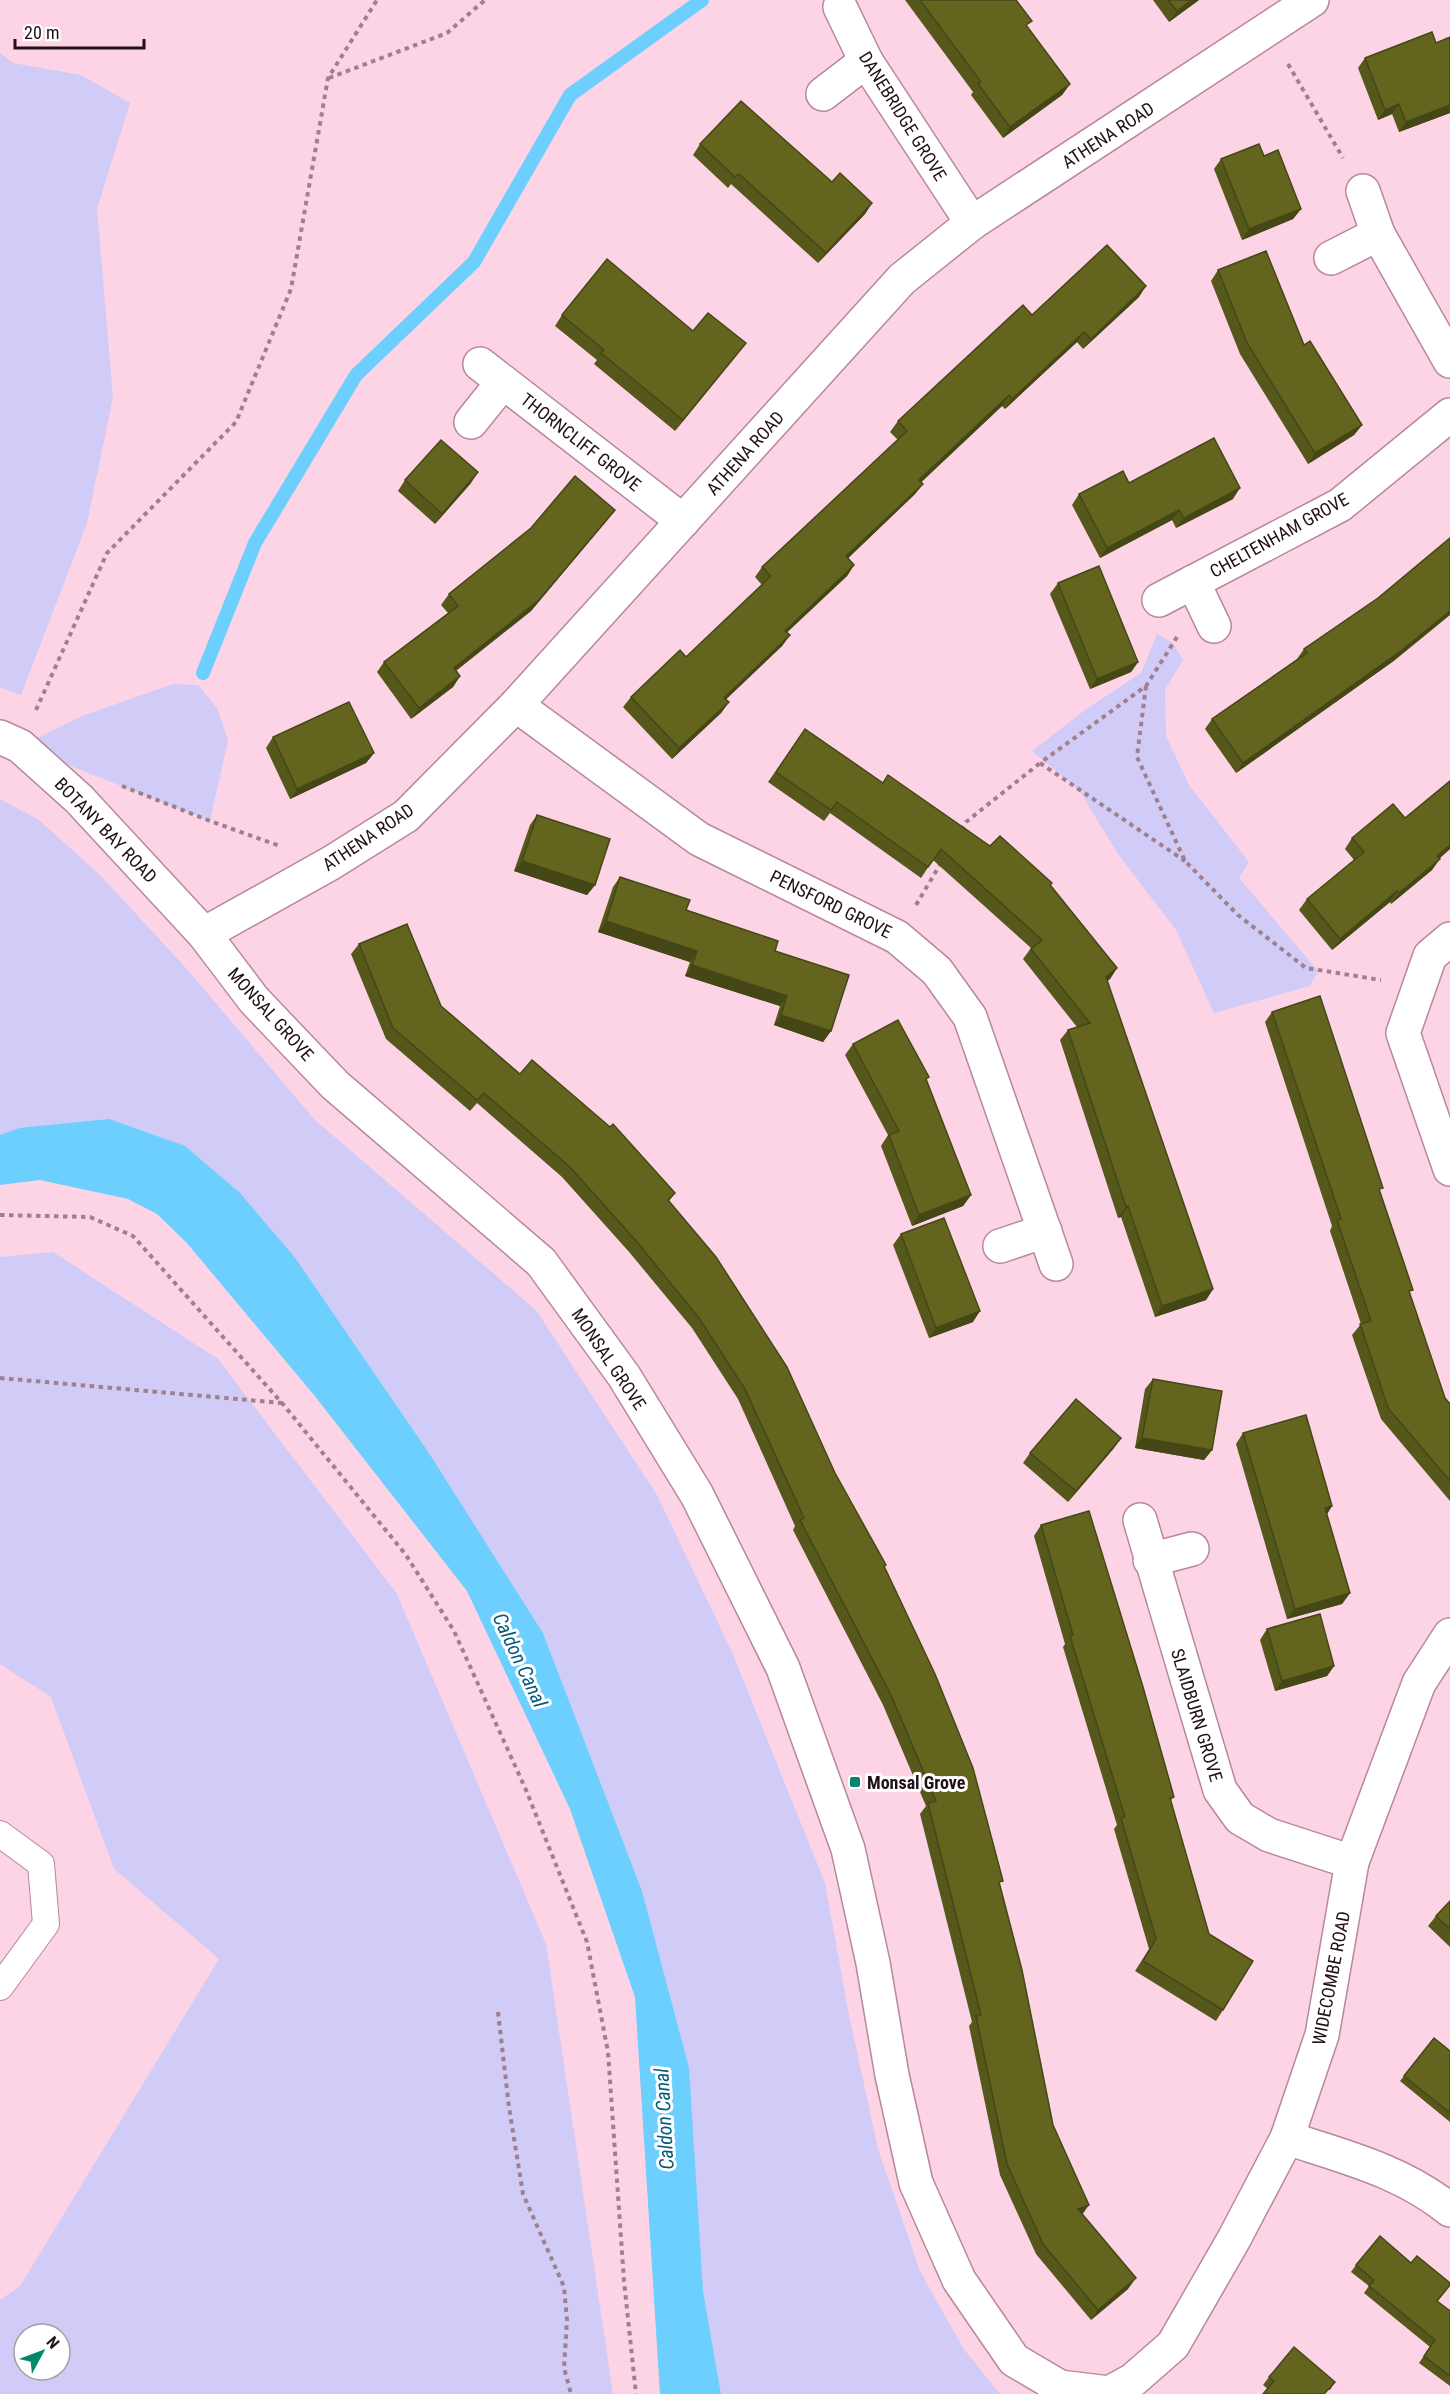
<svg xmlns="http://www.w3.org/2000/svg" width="1450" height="2394" viewBox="0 0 1450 2394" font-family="'Roboto Condensed',sans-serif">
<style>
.green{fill:#d1cbf8;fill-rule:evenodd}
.water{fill:#6ccffe}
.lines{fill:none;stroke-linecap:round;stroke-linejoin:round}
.stream{stroke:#6ccffe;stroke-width:14}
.service-casing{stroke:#b7889d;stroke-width:28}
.minor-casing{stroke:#b7889d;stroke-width:36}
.path{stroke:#9f808d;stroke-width:4;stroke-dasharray:4.5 4.5;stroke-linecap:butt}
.service{stroke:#fff;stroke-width:26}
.minor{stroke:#fff;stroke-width:33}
.wall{fill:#55571b}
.shaded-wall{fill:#454716}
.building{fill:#63651f;stroke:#454716;stroke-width:1.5}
.poi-dot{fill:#03876a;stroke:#fff;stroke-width:2}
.labels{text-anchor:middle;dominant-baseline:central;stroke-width:6;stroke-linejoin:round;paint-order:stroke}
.street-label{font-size:18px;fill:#211018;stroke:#fff}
.poi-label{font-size:18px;font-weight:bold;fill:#211018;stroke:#fff;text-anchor:start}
.water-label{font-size:20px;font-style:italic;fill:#055a79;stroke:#fff}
</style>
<rect width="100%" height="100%" fill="#fdd4e5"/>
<g class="green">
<path d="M 0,53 L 13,63 L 81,75 L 130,103 L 97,209 L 113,397 L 87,523 L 21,695 L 0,687 Z"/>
<path d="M 1157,634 L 1173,643 L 1183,660 L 1165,690 L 1166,736 L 1189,785 L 1249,862 L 1239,878 L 1318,971 L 1310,986 L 1214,1013 L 1176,930 L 1118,854 L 1079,790 L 1032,751 L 1085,710 L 1141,673 Z"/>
<path d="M 173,684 L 198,685 L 217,708 L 228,740 L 210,821 L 20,746 L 82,716 Z"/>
<path d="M 0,799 L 39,820 L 100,875 L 185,967 L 315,1120 L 536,1310 L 657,1495 L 732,1652 L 825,1883 L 849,2015 L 878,2149 L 920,2271 L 963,2348 L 1000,2394 L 721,2394 L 703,2291 L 642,1891 L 543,1633 L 429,1453 L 296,1259 L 19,1128 L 0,1135 Z"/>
<path d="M 53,1252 L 218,1359 L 397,1594 L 546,1944 L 613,2394 L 0,2394 L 0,2300 L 20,2286 L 219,1959 L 114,1869 L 51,1697 L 0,1664 L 0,1257 ZM 24,2334 L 60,2334 L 60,2370 L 24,2370 Z"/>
</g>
<path class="water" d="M 109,1119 L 185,1146 L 240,1193 L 296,1259 L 429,1453 L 543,1633 L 642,1891 L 689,2068 L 703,2291 L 721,2394 L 660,2394 L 635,1997 L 570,1809 L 467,1591 L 314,1395 L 186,1242 L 157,1214 L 128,1199 L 40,1180 L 0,1185 L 0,1135 L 19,1128 Z"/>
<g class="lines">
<path class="stream" d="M 203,673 L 255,543 L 356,375 L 474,262 L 570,95 L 702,0"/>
<defs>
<path id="service" d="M 0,1834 L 41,1864 L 46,1924 L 0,1987"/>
<g id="minor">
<path d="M 840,7 L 866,61 L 972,223"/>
<path d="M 823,94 L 866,61"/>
<path d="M 1363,191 L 1378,234 L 1450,361"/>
<path d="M 1331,258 L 1378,234"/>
<path d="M 480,364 L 683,521"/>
<path d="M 471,422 L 503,382"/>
<path d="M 1193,582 L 1214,626"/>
<path d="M 1159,600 L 1340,505 L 1450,415"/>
<path d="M 516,705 L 699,839 L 897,937 L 937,971 L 970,1017 L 1056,1264"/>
<path d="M 0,737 L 20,746 L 79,799 L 204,934 L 254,1000 L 335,1085 L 541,1262 L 624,1376 L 697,1495 L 783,1668 L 848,1849 L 873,1963 L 892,2075 L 916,2183 L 959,2280 L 1014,2360 L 1060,2387 L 1109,2393 L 1133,2380 L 1173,2345 L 1234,2239 L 1287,2138 L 1322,2035 L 1352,1862 L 1419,1683 L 1450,1635"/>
<path d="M 204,934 L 331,863 L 406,816 L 516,705 L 902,279 L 972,223 L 1312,0"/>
<path d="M 1450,939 L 1430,956 L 1403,1033 L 1450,1169"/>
<path d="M 1000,1246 L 1045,1231"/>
<path d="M 1140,1520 L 1220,1790 L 1240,1818 L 1269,1835 L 1352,1862"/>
<path d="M 1150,1560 L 1192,1549"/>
<path d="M 1287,2138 C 1345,2157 1402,2171 1450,2210"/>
</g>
</defs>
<use href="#service" class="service-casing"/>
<use href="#minor" class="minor-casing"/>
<g class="path">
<path d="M 1288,64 L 1343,158"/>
<path d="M 329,78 L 447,33 L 485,0"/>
<path d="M 1177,637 L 1146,686 L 1040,763 L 1185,861"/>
<path d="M 1146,686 L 1137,757 L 1185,861 L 1238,915 L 1306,968 L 1381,980"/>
<path d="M 36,710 L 107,553 L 236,422 L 291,289 L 328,78 L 377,0"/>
<path d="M 122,786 L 210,821 L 280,846"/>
<path d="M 961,830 L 966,822 L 1040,763"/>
<path d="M 916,905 L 941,863"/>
<path d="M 0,1215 L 90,1217 L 133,1236 L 282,1403 L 406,1555 L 454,1631 L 526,1790 L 587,1942 L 608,2052 L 624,2281 L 636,2394"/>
<path d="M 0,1378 L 282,1403"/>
<path d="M 498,2012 L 509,2107 L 523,2194 L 564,2287 L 567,2320 L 564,2368 L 571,2394"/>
</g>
<use href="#service" class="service"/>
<use href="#minor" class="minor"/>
</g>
<g class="wall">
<path d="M 905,0 L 1016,0 L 1027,27 L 1070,84 L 1062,95 L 1003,138 L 971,95 L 973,92 Z"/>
<path d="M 1153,0 L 1199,0 L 1169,22 Z"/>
<path d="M 1450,37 L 1450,113 L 1399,132 L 1392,114 L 1378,120 L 1358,68 L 1365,58 L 1436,43 Z"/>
<path d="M 700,144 L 832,182 L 872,203 L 865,214 L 818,263 L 731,184 L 728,188 L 693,155 Z"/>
<path d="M 1264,156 L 1301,209 L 1293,219 L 1242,240 L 1214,169 L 1221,159 Z"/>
<path d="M 1218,270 L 1304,345 L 1362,425 L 1354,435 L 1308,464 L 1240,354 L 1211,281 Z"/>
<path d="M 1139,297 L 1083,349 L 1077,342 L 1005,409 L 1002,406 L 921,482 L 923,484 L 915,494 L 848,558 L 854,565 L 847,576 L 787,632 L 790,635 L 782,646 L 726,699 L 729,702 L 721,713 L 672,759 L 623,707 L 631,697 L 686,657 L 762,585 L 755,577 L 762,567 L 898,440 L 890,432 L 898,421 L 1032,315 Z"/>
<path d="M 562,315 L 693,331 L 738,353 L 675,431 L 594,364 L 597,360 L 555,326 Z"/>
<path d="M 405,480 L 471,483 L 435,524 L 398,491 Z"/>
<path d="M 1129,483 L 1233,499 L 1176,528 L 1172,520 L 1100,558 L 1072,505 L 1079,494 Z"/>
<path d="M 607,520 L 531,611 L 456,671 L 460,676 L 453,687 L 411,719 L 377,672 L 384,662 L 448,613 L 441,605 L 449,594 Z"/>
<path d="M 1058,583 L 1138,662 L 1131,672 L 1090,689 L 1050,594 Z"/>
<path d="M 1304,649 L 1395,660 L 1236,773 L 1205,729 L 1212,719 L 1297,659 Z"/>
<path d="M 805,729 L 883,783 L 990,846 L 1051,885 L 1117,968 L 1110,979 L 1107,981 L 1213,1289 L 1206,1300 L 1155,1317 L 1121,1217 L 1118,1218 L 1060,1040 L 1068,1030 L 1077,1027 L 1023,959 L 1031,948 L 933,860 L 921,878 L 830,813 L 824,821 L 768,782 Z"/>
<path d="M 273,737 L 374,753 L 366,763 L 290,799 L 266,748 Z"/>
<path d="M 537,815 L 595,885 L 587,895 L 514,871 L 530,825 Z"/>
<path d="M 1405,818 L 1450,849 L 1439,859 L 1432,870 L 1391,904 L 1390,902 L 1332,950 L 1299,910 L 1307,899 L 1354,860 L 1345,849 L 1352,838 Z"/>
<path d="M 620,877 L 686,910 L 775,951 L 831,1031 L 823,1042 L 774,1025 L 780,1006 L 685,976 L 690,962 L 598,932 L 613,887 Z"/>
<path d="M 359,944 L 441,1006 L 520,1074 L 675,1193 L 669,1201 L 835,1473 L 884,1568 L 1000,1885 L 1053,2125 L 1082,2214 L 1128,2289 L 1091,2320 L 1036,2254 L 1000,2175 L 969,2026 L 972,2022 L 920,1814 L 926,1806 L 883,1705 L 793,1530 L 795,1526 L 738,1399 L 692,1328 L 630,1253 L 562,1177 L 477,1103 L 470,1111 L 386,1039 L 351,954 Z"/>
<path d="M 1272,1012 L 1410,1295 L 1445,1398 L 1450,1404 L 1450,1501 L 1381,1419 L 1352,1335 L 1361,1324 L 1330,1231 L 1332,1226 L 1265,1022 Z"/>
<path d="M 853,1044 L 927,1081 L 971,1195 L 963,1206 L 912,1226 L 881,1146 L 888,1135 L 845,1055 Z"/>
<path d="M 901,1234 L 973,1322 L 929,1338 L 893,1245 Z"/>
<path d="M 1153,1379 L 1212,1450 L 1204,1460 L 1135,1448 L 1145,1389 Z"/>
<path d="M 1243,1433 L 1332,1506 L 1327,1514 L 1350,1593 L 1342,1604 L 1287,1619 L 1236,1444 Z"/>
<path d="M 1121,1438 L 1114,1448 L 1068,1502 L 1023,1463 L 1030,1453 Z"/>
<path d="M 1041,1525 L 1174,1797 L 1171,1800 L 1223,2010 L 1216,2021 L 1135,1971 L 1149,1949 L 1114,1829 L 1117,1825 L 1063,1647 L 1065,1644 L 1034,1536 Z"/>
<path d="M 1267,1629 L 1334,1666 L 1327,1676 L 1275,1691 L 1260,1640 Z"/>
<path d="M 1450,1901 L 1450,1947 L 1428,1926 L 1436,1916 Z"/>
<path d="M 1450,2051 L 1450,2122 L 1400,2081 L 1404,2076 Z"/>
<path d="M 1356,2265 L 1437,2302 L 1450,2311 L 1450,2386 L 1419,2363 L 1430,2347 L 1364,2293 L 1369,2286 L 1351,2272 Z"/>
<path d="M 1269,2377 L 1335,2382 L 1330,2390 L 1268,2389 L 1263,2385 Z"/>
</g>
<g class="shaded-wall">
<path d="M 1192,0 L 1199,0 L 1169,22 L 1177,11 Z"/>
<path d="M 1070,84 L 1062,95 L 1003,138 L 1010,127 Z"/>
<path d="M 1399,104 L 1392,114 L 1378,120 L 1385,110 Z"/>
<path d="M 1450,105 L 1450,113 L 1399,132 L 1406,122 Z"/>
<path d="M 872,203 L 865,214 L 818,263 L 826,253 Z"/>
<path d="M 1301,209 L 1293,219 L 1242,240 L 1249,229 Z"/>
<path d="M 1146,286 L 1139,297 L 1083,349 L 1091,339 Z"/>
<path d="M 1084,332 L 1077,342 L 1005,409 L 1012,399 Z"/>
<path d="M 746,343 L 738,353 L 675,431 L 683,420 Z"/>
<path d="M 1009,395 L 1002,406 L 912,491 L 919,480 Z"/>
<path d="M 1362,425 L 1354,435 L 1308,464 L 1315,453 Z"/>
<path d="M 478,472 L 471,483 L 435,524 L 442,514 Z"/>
<path d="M 923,484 L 915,494 L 839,567 L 846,556 Z"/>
<path d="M 1240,488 L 1233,499 L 1176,528 L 1184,518 Z"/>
<path d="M 615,510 L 607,520 L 531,611 L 446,678 L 454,668 Z"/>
<path d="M 1179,510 L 1172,520 L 1100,558 L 1107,548 Z"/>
<path d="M 854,565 L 847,576 L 778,641 L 785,631 Z"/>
<path d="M 1450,611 L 1450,615 L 1395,660 L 1236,773 L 1243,763 Z"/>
<path d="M 790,635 L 782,646 L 717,708 L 724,698 Z"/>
<path d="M 1138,662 L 1131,672 L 1090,689 L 1097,679 Z"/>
<path d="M 460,676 L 453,687 L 411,719 L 419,708 Z"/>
<path d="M 729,702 L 721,713 L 672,759 L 679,748 Z"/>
<path d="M 374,753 L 366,763 L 290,799 L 297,789 Z"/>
<path d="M 1450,845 L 1450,849 L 1429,867 L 1437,856 Z"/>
<path d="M 1440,859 L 1432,870 L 1391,904 L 1399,893 Z"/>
<path d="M 522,861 L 595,885 L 587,895 L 514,871 Z"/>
<path d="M 1397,891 L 1390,902 L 1332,950 L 1340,939 Z"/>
<path d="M 606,921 L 697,951 L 690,962 L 598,932 Z"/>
<path d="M 692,965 L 787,996 L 780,1006 L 685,976 Z"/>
<path d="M 1117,968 L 1110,979 L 1098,988 L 1106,977 Z"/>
<path d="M 781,1015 L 831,1031 L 823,1042 L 774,1025 Z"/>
<path d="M 971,1195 L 963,1206 L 912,1226 L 919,1215 Z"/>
<path d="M 1128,1206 L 1121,1217 L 1118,1218 L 1126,1207 Z"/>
<path d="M 1213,1289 L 1206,1300 L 1155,1317 L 1162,1306 Z"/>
<path d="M 980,1311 L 973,1322 L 929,1338 L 936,1328 Z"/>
<path d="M 1121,1438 L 1114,1448 L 1068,1502 L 1076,1491 Z"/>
<path d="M 1142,1438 L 1212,1450 L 1204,1460 L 1135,1448 Z"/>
<path d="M 1332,1506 L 1325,1517 L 1325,1508 Z"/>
<path d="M 1350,1593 L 1342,1604 L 1287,1619 L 1295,1609 Z"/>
<path d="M 1334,1666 L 1327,1676 L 1275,1691 L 1282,1681 Z"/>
<path d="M 1089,2205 L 1082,2215 L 1078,2209 Z"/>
<path d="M 1136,2278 L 1128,2289 L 1091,2320 L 1098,2310 Z"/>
</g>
<g class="building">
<path d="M 920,0 L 1016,0 L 1032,21 L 1026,25 L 1070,84 L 1010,127 L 978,84 L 981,82 Z"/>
<path d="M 1168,0 L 1192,0 L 1177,11 Z"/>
<path d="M 1432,32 L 1436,43 L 1450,37 L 1450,105 L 1406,122 L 1399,104 L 1385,110 L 1365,58 Z"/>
<path d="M 741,101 L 832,182 L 840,173 L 872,203 L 826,253 L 739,174 L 735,177 L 700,144 Z"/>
<path d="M 1259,144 L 1264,156 L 1278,150 L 1301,209 L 1249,229 L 1221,159 Z"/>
<path d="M 1107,245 L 1146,286 L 1091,339 L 1084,332 L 1012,399 L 1009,395 L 919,480 L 923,484 L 846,556 L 854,565 L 785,631 L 790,635 L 724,698 L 729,702 L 679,748 L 631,697 L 680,650 L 686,657 L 771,576 L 762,567 L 907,431 L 898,421 L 1023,305 L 1032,315 Z"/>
<path d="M 1266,251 L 1304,345 L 1310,341 L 1362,425 L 1315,453 L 1247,343 L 1218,270 Z"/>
<path d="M 607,259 L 693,331 L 708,313 L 746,343 L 683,420 L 601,353 L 604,350 L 562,315 Z"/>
<path d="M 1214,438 L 1240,488 L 1184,518 L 1179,510 L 1107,548 L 1079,494 L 1123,471 L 1129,483 Z"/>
<path d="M 441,440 L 478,472 L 442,514 L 405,480 Z"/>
<path d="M 575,476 L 615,510 L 539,600 L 454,668 L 460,676 L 419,708 L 384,662 L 458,606 L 449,594 L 531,528 Z"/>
<path d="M 1450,538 L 1450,611 L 1402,650 L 1243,763 L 1212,719 L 1307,653 L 1304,649 L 1378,598 Z"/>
<path d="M 1099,566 L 1138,662 L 1097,679 L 1058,583 Z"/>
<path d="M 349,702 L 374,753 L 297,789 L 273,737 Z"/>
<path d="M 805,729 L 883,783 L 888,775 L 990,846 L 1000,836 L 1052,883 L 1050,885 L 1117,968 L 1106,977 L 1213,1289 L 1162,1306 L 1128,1206 L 1126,1207 L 1068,1030 L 1090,1023 L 1031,949 L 1042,940 L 941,849 L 928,867 L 837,802 L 831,810 L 776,772 Z"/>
<path d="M 1450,781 L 1450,845 L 1437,856 L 1440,859 L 1399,893 L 1397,891 L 1340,939 L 1307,899 L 1364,852 L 1352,838 L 1393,804 L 1405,818 Z"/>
<path d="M 537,815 L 610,839 L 595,885 L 522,861 Z"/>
<path d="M 620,877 L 690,900 L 686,910 L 778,941 L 775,951 L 849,975 L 831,1031 L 781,1015 L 787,996 L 692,965 L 697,951 L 606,921 Z"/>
<path d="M 407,924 L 441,1006 L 520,1074 L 532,1060 L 610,1127 L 613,1124 L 675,1193 L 668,1200 L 716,1257 L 787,1367 L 835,1473 L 886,1565 L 884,1566 L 935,1674 L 973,1768 L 1003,1881 L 999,1882 L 1022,1970 L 1053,2125 L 1089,2205 L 1078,2209 L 1136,2278 L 1098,2310 L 1043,2244 L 1007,2164 L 976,2016 L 981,2015 L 928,1803 L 936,1801 L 891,1695 L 800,1520 L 804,1518 L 745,1389 L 699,1318 L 637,1242 L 570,1167 L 484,1093 L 477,1100 L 393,1028 L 359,944 Z"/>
<path d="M 1320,996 L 1383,1188 L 1379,1189 L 1413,1290 L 1409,1291 L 1445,1398 L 1450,1404 L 1450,1481 L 1388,1408 L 1360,1324 L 1371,1321 L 1337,1220 L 1341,1219 L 1272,1012 Z"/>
<path d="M 898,1020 L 929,1077 L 926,1079 L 971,1195 L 919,1215 L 889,1135 L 899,1131 L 853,1044 Z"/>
<path d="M 944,1218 L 980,1311 L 936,1328 L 901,1234 Z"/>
<path d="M 1153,1379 L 1222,1391 L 1212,1450 L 1142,1438 Z"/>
<path d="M 1076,1399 L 1121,1438 L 1076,1491 L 1030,1453 Z"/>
<path d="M 1306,1415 L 1332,1506 L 1325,1508 L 1350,1593 L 1295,1609 L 1243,1433 Z"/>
<path d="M 1089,1511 L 1143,1687 L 1174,1797 L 1170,1798 L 1209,1934 L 1253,1961 L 1223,2010 L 1143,1961 L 1156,1939 L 1121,1818 L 1125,1817 L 1070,1636 L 1073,1635 L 1041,1525 Z"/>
<path d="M 1320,1614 L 1334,1666 L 1282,1681 L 1267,1629 Z"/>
<path d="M 1450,1901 L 1450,1929 L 1436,1916 Z"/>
<path d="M 1434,2038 L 1450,2051 L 1450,2113 L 1404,2076 Z"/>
<path d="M 1380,2236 L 1411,2263 L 1417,2256 L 1450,2283 L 1450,2285 L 1437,2301 L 1450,2311 L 1450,2376 L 1424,2356 L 1435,2340 L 1369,2286 L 1374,2280 L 1356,2265 Z"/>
<path d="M 1294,2347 L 1335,2382 L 1324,2394 L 1263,2394 L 1274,2381 L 1269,2377 Z"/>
</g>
<rect class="poi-dot" x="849" y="1776" width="12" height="12" rx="3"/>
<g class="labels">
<g class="street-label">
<text transform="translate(903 116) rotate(58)">DANEBRIDGE GROVE</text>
<text transform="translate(1108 135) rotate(-33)">ATHENA ROAD</text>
<text transform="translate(581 442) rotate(38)">THORNCLIFF GROVE</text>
<text transform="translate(745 453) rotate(-48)">ATHENA ROAD</text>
<text transform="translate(1279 535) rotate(-29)">CHELTENHAM GROVE</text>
<text transform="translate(106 830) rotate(46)">BOTANY BAY ROAD</text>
<text transform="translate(368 837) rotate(-34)">ATHENA ROAD</text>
<text transform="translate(831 904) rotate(26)">PENSFORD GROVE</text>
<text transform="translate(271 1014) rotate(48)">MONSAL GROVE</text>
<text transform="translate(609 1359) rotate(56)">MONSAL GROVE</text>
<text transform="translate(1197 1715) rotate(73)">SLAIDBURN GROVE</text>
<text transform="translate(1331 1978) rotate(-79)">WIDECOMBE ROAD</text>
</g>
<g class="poi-label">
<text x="867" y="1782">Monsal Grove</text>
</g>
<g class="water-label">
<text transform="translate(520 1660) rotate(65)">Caldon Canal</text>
<text transform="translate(664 2119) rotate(-93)">Caldon Canal</text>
</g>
</g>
<g transform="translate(42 2352) rotate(49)"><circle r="28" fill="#ffffff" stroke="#a69fa3" stroke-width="1.5"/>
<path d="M0-4.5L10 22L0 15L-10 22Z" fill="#03876a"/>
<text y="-9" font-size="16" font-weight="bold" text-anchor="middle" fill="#211018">N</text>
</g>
<path d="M15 39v9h129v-9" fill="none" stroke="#211018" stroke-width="3"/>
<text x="24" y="39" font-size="18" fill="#211018" stroke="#ffffff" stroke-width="4.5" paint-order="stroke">20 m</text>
</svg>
